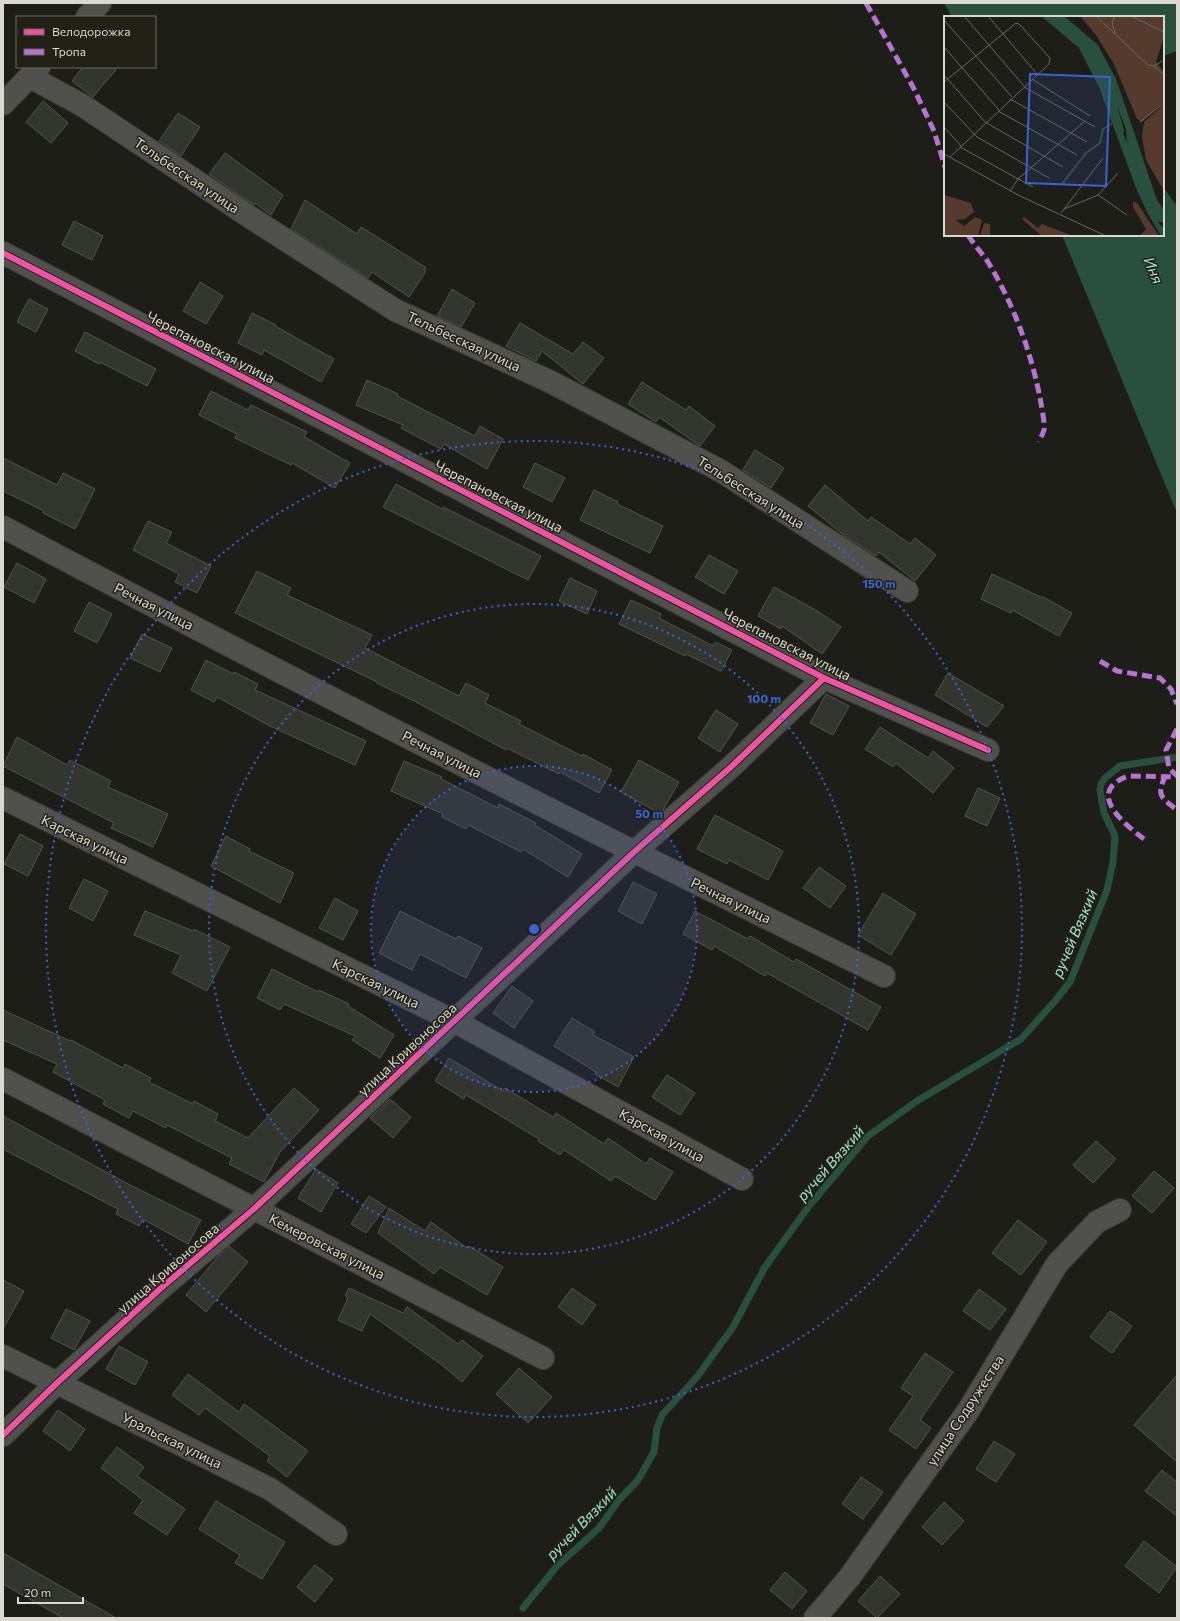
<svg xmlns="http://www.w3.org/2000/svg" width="1180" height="1621" viewBox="0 0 1180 1621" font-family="Commissioner,sans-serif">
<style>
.water{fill:#294f3e}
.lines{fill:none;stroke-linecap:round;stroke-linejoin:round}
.stream{stroke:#294f3e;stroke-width:7}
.building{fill:#33362e;stroke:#51534e}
.minor-casing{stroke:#3a3a35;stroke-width:24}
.minor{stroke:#50504c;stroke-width:22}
.quiet{stroke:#b673d3;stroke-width:5;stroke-dasharray:10 5;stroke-linecap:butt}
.cycleway-casing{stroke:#212115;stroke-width:8}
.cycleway{stroke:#f153a3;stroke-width:6}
.ring{fill:none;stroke:#3963d7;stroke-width:2;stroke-dasharray:2 4}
.labels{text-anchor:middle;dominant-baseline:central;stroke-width:3;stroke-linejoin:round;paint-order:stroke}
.street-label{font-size:14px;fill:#d9d9d1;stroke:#212115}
.water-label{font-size:15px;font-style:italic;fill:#9ce5c4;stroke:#212115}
.inset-river{fill:none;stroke:#294f3e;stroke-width:2}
.inset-road{fill:none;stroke:#696962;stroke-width:1}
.view{fill:#3963d7;fill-opacity:0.15;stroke:#3963d7;stroke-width:2}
.inset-edge{fill:none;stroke:#d9d9d1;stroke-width:2}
.centre{fill:#3963d7;stroke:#212115;stroke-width:2}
.ring-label{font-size:12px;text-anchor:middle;font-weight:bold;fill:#3963d7;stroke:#212115;stroke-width:3;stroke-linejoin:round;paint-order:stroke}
</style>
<rect width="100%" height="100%" fill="#1e1e18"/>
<g class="water">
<path d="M 944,3 L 1177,3 L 1177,51 L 1163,56 L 1163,17 L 952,17 Z"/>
<path d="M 1163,187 L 1177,206 L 1177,513 L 1062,235 L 1163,235 Z"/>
</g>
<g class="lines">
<path class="stream" d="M 523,1608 L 557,1566 L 599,1528 L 619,1500 L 638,1480 L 654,1452 L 657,1428 L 662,1415 L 697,1377 L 733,1327 L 765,1267 L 809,1206 L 868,1136 L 917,1101 L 1021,1039 L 1055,1001 L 1070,982 L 1107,890 L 1113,862 L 1115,836 L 1104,813 L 1100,790 L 1101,784 L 1105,778 L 1120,766 L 1177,757"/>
</g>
<g class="building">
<path d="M 83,67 L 118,67 L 93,97 L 72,81 Z"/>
<path d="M 43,101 L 68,123 L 51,143 L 26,122 Z"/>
<path d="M 178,113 L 200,127 L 181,156 L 159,141 Z"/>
<path d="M 225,153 L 283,195 L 271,215 L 255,203 L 254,205 L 209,174 Z"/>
<path d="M 305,200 L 357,234 L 361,227 L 425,267 L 425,273 L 409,297 L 372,272 L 368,278 L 291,229 Z"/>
<path d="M 74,221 L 103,236 L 92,260 L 62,245 Z"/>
<path d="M 200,282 L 223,296 L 206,324 L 183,311 Z"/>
<path d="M 452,289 L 475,303 L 461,327 L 437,316 Z"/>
<path d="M 29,299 L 48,309 L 36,332 L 17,322 Z"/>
<path d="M 252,313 L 276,325 L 275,326 L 334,359 L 321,382 L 264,350 L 262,355 L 238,343 Z"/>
<path d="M 520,323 L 573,354 L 583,342 L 604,358 L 583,384 L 542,351 L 536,361 L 506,346 Z"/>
<path d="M 85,332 L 156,369 L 147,386 L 100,362 L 99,364 L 75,351 Z"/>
<path d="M 367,380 L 398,394 L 397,396 L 475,436 L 480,426 L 503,439 L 487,469 L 444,444 L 441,449 L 401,428 L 403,425 L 356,405 Z"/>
<path d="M 642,382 L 686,410 L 689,406 L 715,426 L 700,446 L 659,417 L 656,422 L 628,404 Z"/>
<path d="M 211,391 L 248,410 L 251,405 L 307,432 L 304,437 L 350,463 L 335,488 L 292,463 L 291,465 L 235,438 L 237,434 L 199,415 Z"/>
<path d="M 755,450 L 784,468 L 771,488 L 743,470 Z"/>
<path d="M 3,458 L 57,485 L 63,473 L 95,489 L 75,529 L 43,513 L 44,511 L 3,491 Z"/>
<path d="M 535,463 L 565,478 L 552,502 L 523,487 Z"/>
<path d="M 396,484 L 442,509 L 443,507 L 541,556 L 528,580 L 383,507 Z"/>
<path d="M 825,485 L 868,521 L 871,517 L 910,544 L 915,538 L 936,555 L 915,581 L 879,552 L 876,556 L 846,537 L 808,506 Z"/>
<path d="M 594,490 L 618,502 L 617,504 L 663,526 L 650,553 L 580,520 Z"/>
<path d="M 148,521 L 172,532 L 166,543 L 211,566 L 197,593 L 175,582 L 179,574 L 133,550 Z"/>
<path d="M 709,555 L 738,571 L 724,594 L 695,577 Z"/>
<path d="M 17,563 L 46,579 L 34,603 L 4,587 Z"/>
<path d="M 257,571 L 291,588 L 287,595 L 372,635 L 365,648 L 459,696 L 466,683 L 489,695 L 485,703 L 521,721 L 519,724 L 582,756 L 583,754 L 612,770 L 599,793 L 560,772 L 559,774 L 507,748 L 506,750 L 416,702 L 377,683 L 377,682 L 235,613 Z"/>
<path d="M 992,574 L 1043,598 L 1043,597 L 1072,613 L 1059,636 L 1012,610 L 1011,613 L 981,599 Z"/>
<path d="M 570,578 L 597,591 L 587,614 L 559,601 Z"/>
<path d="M 774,587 L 819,612 L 841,627 L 822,654 L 782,626 L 781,629 L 758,616 Z"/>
<path d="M 631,600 L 661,614 L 659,618 L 713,646 L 715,642 L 732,650 L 721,671 L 686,654 L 685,656 L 619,624 Z"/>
<path d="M 89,602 L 112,614 L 97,643 L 74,631 Z"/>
<path d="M 142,634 L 172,648 L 160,672 L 130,658 Z"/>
<path d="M 206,660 L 233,674 L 234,672 L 258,684 L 255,690 L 366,741 L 355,765 L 270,726 L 217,697 L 214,702 L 191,690 Z"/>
<path d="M 948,673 L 1004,706 L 987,727 L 935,695 Z"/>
<path d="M 826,694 L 849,706 L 833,735 L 810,723 Z"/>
<path d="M 716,710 L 738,724 L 720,752 L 698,738 Z"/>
<path d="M 880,727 L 928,758 L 933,751 L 954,768 L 933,793 L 896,763 L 893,767 L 865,749 Z"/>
<path d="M 17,737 L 67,765 L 70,760 L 111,781 L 108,787 L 168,814 L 153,847 L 111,828 L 114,823 L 3,766 Z"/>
<path d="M 639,760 L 679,782 L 663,810 L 659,813 L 621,792 Z"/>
<path d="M 404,761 L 442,777 L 441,779 L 498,808 L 499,804 L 536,823 L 535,825 L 582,854 L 568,877 L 523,849 L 521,852 L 468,825 L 466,829 L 442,817 L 443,814 L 391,791 Z"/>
<path d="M 978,788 L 1000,798 L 987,826 L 965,816 Z"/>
<path d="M 715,815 L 783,851 L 768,880 L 729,860 L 727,864 L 697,849 Z"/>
<path d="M 20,834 L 43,846 L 28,876 L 4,864 Z"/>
<path d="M 226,836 L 250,849 L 249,851 L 294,873 L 280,903 L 211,866 Z"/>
<path d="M 819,867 L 846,886 L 830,908 L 803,888 Z"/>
<path d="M 84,879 L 108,891 L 93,921 L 69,908 Z"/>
<path d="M 633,882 L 657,894 L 642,924 L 618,911 Z"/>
<path d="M 883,893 L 916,914 L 891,955 L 858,935 Z"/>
<path d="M 335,898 L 358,911 L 343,940 L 319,928 Z"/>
<path d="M 145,911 L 193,931 L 194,929 L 230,947 L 207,991 L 172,973 L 181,955 L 134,935 Z"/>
<path d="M 400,911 L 456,939 L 458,936 L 482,948 L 466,978 L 420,954 L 412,970 L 379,953 Z"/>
<path d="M 695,911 L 748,939 L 750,936 L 794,962 L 796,959 L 881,1007 L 868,1030 L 767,973 L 765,976 L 714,946 L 712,950 L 683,934 Z"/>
<path d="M 272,969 L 318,992 L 319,990 L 349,1004 L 348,1006 L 394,1035 L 380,1058 L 352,1040 L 355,1036 L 284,1004 L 280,1010 L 257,998 Z"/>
<path d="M 512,986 L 533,1001 L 514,1028 L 493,1013 Z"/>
<path d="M 3,1010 L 70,1041 L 71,1040 L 123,1068 L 125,1064 L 151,1078 L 149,1082 L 193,1104 L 194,1101 L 218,1114 L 215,1121 L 248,1138 L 294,1088 L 319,1110 L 280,1152 L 264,1182 L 229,1164 L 232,1158 L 167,1125 L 166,1128 L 133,1111 L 129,1118 L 103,1104 L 105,1100 L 53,1072 L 57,1064 L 3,1040 Z"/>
<path d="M 572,1018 L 595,1032 L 593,1035 L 634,1057 L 618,1087 L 595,1074 L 596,1072 L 554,1046 Z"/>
<path d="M 449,1058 L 503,1091 L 505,1088 L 553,1117 L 556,1113 L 604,1144 L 608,1138 L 646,1164 L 650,1158 L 673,1172 L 655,1200 L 615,1176 L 611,1181 L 564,1150 L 560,1155 L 538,1141 L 539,1139 L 466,1095 L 464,1099 L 435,1081 Z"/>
<path d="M 667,1075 L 695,1093 L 680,1115 L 652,1097 Z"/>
<path d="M 390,1099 L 411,1117 L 393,1138 L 370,1118 Z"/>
<path d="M 3,1116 L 130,1185 L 201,1220 L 188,1244 L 143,1219 L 139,1226 L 116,1214 L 118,1209 L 3,1149 Z"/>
<path d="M 1096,1141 L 1116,1159 L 1093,1183 L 1073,1165 Z"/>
<path d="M 316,1169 L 338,1183 L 321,1212 L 298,1198 Z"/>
<path d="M 1154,1171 L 1174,1188 L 1152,1213 L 1132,1196 Z"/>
<path d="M 369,1196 L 386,1207 L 366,1233 L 351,1224 Z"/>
<path d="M 389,1208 L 425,1231 L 431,1222 L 467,1248 L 469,1246 L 503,1267 L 487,1295 L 440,1267 L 434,1274 L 378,1233 Z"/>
<path d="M 1018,1220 L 1047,1242 L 1021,1275 L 992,1253 Z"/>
<path d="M 229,1246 L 248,1262 L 206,1312 L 186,1295 L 219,1255 Z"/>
<path d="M 3,1280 L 24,1291 L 3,1329 Z"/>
<path d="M 349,1288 L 403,1313 L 407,1307 L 458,1344 L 462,1340 L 483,1356 L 462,1382 L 442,1365 L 370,1314 L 362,1331 L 338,1320 L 348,1298 L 345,1296 Z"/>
<path d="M 572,1288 L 596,1305 L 582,1325 L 558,1307 Z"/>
<path d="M 979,1289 L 1006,1309 L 990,1330 L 963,1311 Z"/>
<path d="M 66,1309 L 90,1321 L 74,1350 L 51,1338 Z"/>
<path d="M 1110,1311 L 1132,1326 L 1112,1353 L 1090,1337 Z"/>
<path d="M 119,1346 L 148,1362 L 135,1385 L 106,1369 Z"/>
<path d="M 925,1353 L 953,1372 L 920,1420 L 931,1428 L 916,1449 L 889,1430 L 913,1396 L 901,1388 Z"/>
<path d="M 519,1368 L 552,1397 L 528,1423 L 496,1394 Z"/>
<path d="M 188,1374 L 239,1412 L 244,1404 L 308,1451 L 287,1477 L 267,1461 L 270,1456 L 205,1408 L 199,1415 L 172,1395 Z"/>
<path d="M 1177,1375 L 1177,1462 L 1134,1425 Z"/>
<path d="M 58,1410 L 85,1429 L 70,1451 L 43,1431 Z"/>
<path d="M 994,1441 L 1015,1454 L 996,1482 L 976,1469 Z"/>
<path d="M 117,1447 L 144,1467 L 137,1476 L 185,1509 L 167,1535 L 134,1513 L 143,1500 L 101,1468 Z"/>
<path d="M 1162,1470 L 1177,1482 L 1177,1516 L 1145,1491 Z"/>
<path d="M 861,1477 L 883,1492 L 863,1519 L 842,1504 Z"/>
<path d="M 216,1501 L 285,1542 L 262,1579 L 235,1563 L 240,1555 L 199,1529 Z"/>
<path d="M 944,1502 L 964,1521 L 942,1545 L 922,1527 Z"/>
<path d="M 1144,1541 L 1177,1567 L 1159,1593 L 1125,1566 Z"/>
<path d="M 3,1553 L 116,1618 L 63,1618 L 3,1584 Z"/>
<path d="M 315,1565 L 333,1579 L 315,1602 L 297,1587 Z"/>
<path d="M 785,1572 L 807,1591 L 792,1609 L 770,1590 Z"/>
<path d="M 880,1576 L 900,1594 L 877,1618 L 858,1601 Z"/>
</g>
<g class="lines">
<defs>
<g id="minor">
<path d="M 87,17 L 100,3"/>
<path d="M 30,77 L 82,105 L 256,221 L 395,310 L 551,382 L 721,471 L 907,591"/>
<path d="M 3,104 L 39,67"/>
<path d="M 3,253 L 824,678 L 988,750"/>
<path d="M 3,527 C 294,681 588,830 884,976"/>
<path d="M 3,798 L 454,1021 L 742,1179"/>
<path d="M 3,1079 L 543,1358"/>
<path d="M 3,1356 L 270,1489 L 336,1534"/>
<path d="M 3,1435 L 57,1383 L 160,1289 L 255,1208 L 634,852 L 732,766 L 824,678"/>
<path d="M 815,1618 L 849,1578 L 968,1411 L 1057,1264 L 1097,1222 L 1120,1210"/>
</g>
</defs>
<use href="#minor" class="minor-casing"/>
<use href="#minor" class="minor"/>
<g class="quiet">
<path d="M 866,3 L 913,87 L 934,131 L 945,167"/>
<path d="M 968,235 C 974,245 982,253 988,262 C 1014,305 1032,354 1041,403 C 1042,411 1045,422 1044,430 C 1043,434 1040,438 1039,442"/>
<path d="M 1100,661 L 1117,671 L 1160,678 L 1171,689 L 1177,704"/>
<path d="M 1177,729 L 1166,750 L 1169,768 L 1177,776"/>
<path d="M 1166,775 C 1155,796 1162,798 1177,810"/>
<path d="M 1144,839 C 1123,823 1085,792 1128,776 L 1177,777"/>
</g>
<defs>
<g id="cycleway">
<path d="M 3,253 L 824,678 L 988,750"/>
<path d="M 3,1435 L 57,1383 L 160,1289 L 255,1208 L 634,852 L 732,766 L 824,678"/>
</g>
</defs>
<use href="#cycleway" class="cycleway-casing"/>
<use href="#cycleway" class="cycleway"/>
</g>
<circle cx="534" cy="929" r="163" fill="#3963d7" fill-opacity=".12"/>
<g class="ring">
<circle cx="534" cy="929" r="163"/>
<circle cx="534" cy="929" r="325"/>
<circle cx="534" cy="929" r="488"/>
</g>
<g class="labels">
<g class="street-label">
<text transform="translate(187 175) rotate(34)">Тельбесская улица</text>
<text transform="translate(464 341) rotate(25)">Тельбесская улица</text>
<text transform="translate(211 347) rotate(27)">Черепановская улица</text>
<text transform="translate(751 492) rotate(32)">Тельбесская улица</text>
<text transform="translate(499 496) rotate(27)">Черепановская улица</text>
<text transform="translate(154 606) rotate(27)">Речная улица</text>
<text transform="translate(787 644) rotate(27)">Черепановская улица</text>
<text transform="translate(442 754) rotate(27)">Речная улица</text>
<text transform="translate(85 839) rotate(26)">Карская улица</text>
<text transform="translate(731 900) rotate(26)">Речная улица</text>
<text transform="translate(376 983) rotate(26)">Карская улица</text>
<text transform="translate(407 1049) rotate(-43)">улица Кривоносова</text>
<text transform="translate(662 1135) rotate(29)">Карская улица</text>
<text transform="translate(327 1246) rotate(27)">Кемеровская улица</text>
<text transform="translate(168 1268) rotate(-41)">улица Кривоносова</text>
<text transform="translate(965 1410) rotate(-57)">улица Содружества</text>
<text transform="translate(172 1440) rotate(26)">Уральская улица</text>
</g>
<g class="water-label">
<text transform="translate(1154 270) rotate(68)">Иня</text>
<text transform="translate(1074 933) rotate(-67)">ручей Вязкий</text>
<text transform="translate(830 1163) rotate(-49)">ручей Вязкий</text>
<text transform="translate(581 1523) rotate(-46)">ручей Вязкий</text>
</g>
</g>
<g transform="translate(944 16)">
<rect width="220" height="220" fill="#1e1e18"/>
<path d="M 136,0 L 220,0 L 220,21 L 212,46 L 220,56 L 220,86 L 198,106 L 193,103 L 170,48 L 152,19 ZM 220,88 L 220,175 L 202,144 L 198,122 L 200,106 ZM 0,179 L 27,187 L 30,196 L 21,203 L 12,204 L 20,210 L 31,201 L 38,204 L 34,220 L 0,220 ZM 189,185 L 193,187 L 215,220 L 196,220 L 202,213 L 189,191 ZM 80,201 L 94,212 L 98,208 L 129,220 L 98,220 L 78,203 ZM 40,207 L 46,208 L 46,220 L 36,220 Z" fill="#553b2d"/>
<path d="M 97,0 L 120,0 L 154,29 L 172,63 L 213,184 L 220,194 L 220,207 L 213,205 L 220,213 L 220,220 L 217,220 L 204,198 L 192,172 L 155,71 L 135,32 ZM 173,90 L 182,113 L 183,127 L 179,117 L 180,114 Z" fill="#294f3e" fill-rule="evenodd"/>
<path class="inset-river" d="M 118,168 L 142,137 L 156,127 L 159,113 L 170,106"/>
<path class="inset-road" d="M 20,0 L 80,70M 44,0 L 93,58M 152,0 L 204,49 L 210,50 L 220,44M 171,0 L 168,6 L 171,17M 187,0 L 220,16M 0,4 L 68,81M 0,31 L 55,94M 210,50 L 220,59M 0,59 L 41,106 L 119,151M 88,63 L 146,100M 0,66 L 72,7 L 75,8 L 106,42 L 105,48 L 6,141M 80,71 L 151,111M 66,83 L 143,126M 0,86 L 33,121 L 105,162M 54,95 L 133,139M 196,106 L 220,87M 0,111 L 17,130M 16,131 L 89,171M 0,138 L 74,179 L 162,220M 66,175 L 74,163 L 140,106M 154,179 L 183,199M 120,193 L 159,142M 117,197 L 120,193 L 154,179 L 174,157"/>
<path class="view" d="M 86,58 L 166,61 L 162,170 L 82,167 Z"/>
<rect width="220" height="220" class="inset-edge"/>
</g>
<circle cx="534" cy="929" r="6" class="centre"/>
<g class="ring-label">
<text x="879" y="588">150 m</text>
<text x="764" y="703">100 m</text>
<text x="649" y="818">50 m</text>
</g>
<rect width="1180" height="1621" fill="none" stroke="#d9d9d1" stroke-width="8"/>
<rect x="16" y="16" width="140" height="52" fill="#212115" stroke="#6b6b60"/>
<rect x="24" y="29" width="20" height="6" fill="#f153a3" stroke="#6b6b60"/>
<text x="52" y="36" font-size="12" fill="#d9d9d1">Велодорожка</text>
<rect x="24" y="49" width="20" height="6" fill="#b673d3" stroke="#6b6b60"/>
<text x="52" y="56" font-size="12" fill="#d9d9d1">Тропа</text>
<path d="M18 1597v6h65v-6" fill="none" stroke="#d9d9d1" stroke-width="2"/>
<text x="24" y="1597" font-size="12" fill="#d9d9d1" stroke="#212115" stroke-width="3" paint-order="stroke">20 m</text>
</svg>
